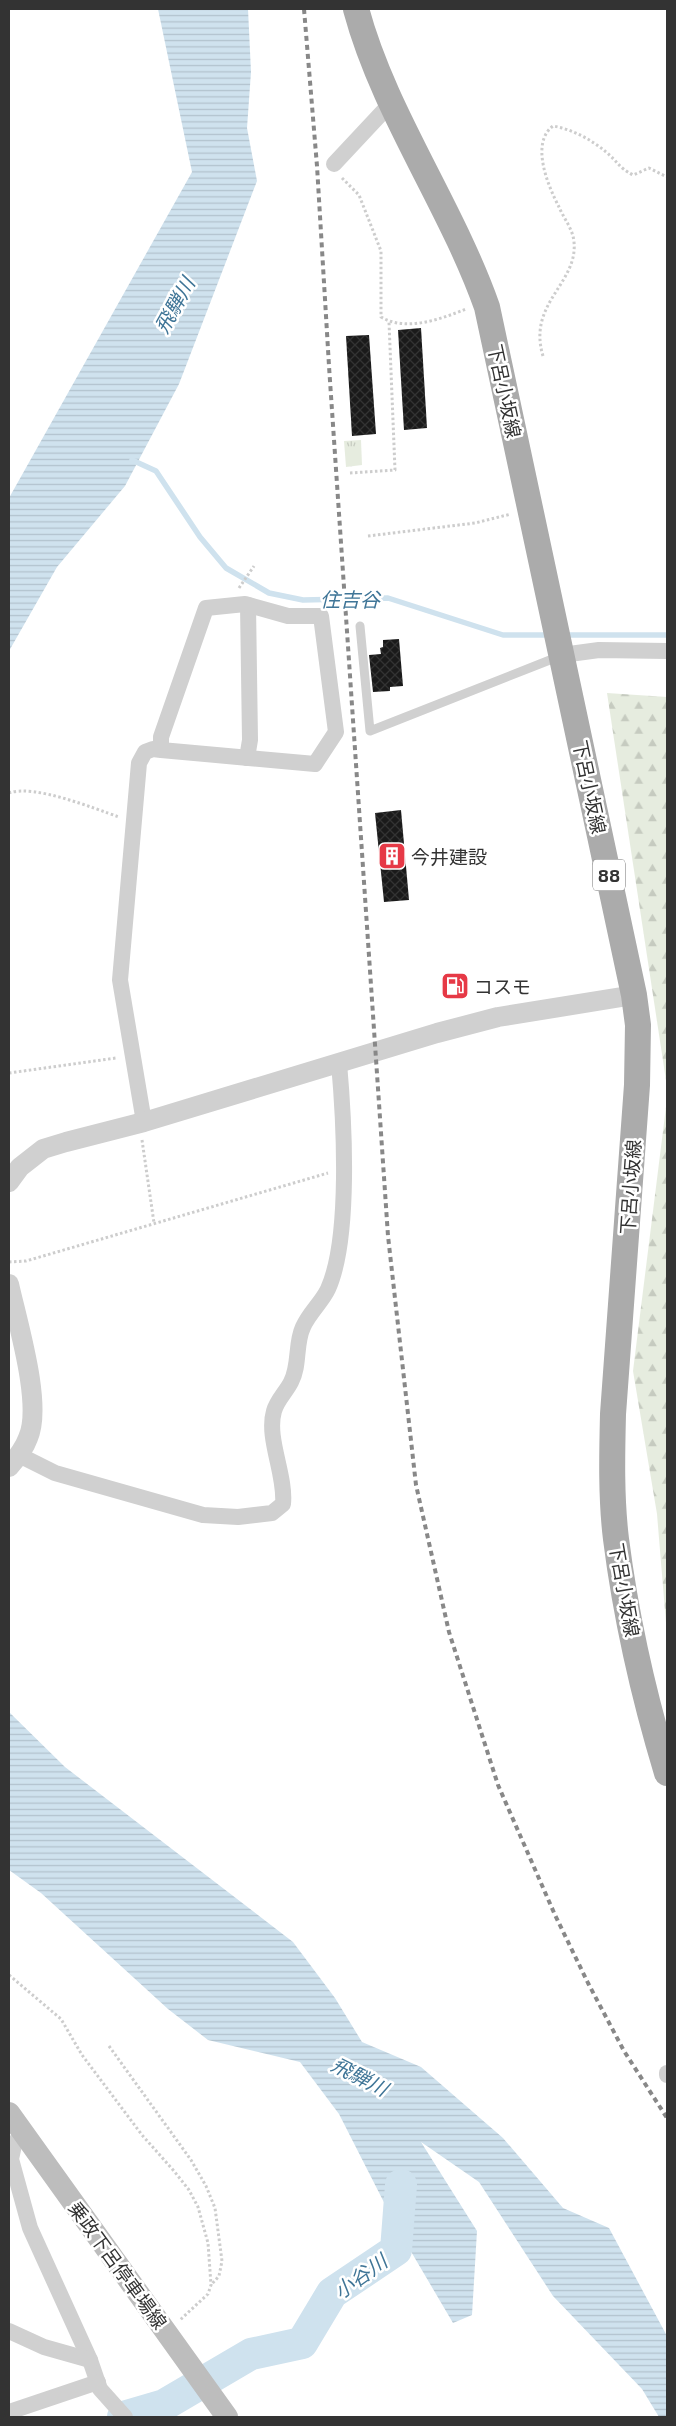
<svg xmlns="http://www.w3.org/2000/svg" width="676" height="2426" viewBox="0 0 676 2426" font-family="'Exo 2','Noto Sans JP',sans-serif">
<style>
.forest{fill:url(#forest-firs)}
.park{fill:url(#park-tufts)}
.water{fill:url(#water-rules)}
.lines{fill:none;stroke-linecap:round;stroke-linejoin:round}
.stream{stroke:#cfe2ee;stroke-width:5.5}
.river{stroke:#cfe2ee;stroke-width:32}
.building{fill:url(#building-cross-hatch)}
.path{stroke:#cdcdcd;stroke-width:3;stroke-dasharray:2.5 2.5;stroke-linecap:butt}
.service{stroke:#d0d0d0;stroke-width:9}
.minor{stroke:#d0d0d0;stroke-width:16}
.tertiary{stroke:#d0d0d0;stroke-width:20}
.secondary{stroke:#bdbdbd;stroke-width:22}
.primary{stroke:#ababab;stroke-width:26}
.rail{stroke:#888;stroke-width:4;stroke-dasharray:5 4;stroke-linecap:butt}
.labels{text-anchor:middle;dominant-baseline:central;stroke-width:5;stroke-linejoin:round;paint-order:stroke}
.shield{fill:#fff;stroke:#707070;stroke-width:1}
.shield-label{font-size:18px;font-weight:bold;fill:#333}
.street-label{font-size:19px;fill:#333;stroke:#fff}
.poi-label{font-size:19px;fill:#333;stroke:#fff;text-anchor:start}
.water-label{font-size:20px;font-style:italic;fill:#3f7597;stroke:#fff}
</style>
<defs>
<pattern id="forest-firs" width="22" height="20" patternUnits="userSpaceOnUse" patternTransform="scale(1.25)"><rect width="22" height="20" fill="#e6ecdf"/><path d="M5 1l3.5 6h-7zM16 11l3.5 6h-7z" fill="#c6cbc0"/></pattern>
<pattern id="park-tufts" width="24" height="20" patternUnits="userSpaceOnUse" patternTransform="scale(1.25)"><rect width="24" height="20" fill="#e6ecdf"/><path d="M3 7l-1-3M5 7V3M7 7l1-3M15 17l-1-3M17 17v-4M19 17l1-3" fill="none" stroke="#c6cbc0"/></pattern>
<pattern id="water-rules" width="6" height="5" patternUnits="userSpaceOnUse" patternTransform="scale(1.25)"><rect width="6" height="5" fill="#cfe2ee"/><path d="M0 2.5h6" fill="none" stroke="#b2c2cd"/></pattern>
<pattern id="building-cross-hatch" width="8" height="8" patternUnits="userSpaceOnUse" patternTransform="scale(1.25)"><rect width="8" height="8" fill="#1a1a1a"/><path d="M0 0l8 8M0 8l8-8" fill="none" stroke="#333"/></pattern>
</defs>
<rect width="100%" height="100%" fill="#fff"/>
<g class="forest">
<path d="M 607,693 L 667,697 L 667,1087 Z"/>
<path d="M 667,1099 L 667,1635 L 657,1514 L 633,1371 Z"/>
</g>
<path class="park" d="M 361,440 L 362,465 L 346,467 L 344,441 Z"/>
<g class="water">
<path d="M 158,9 L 248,9 L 251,72 L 247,128 L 257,181 L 179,384 L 125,486 L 57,567 L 9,651 L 9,498 L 192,172 Z"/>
<path d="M 9,1712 L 65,1767 L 293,1942 L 335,1998 L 362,2042 L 421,2067 L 503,2138 L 563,2208 L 609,2228 L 667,2336 L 667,2417 L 659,2417 L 642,2389 L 553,2296 L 479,2182 L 421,2142 L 477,2231 L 472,2315 L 453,2323 L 396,2226 L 339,2114 L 300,2062 L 208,2040 L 168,2009 L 41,1893 L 9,1870 Z"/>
</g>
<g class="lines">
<g class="stream">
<path d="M 132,460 L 156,471 L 200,537 L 226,568 L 269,593 L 303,600 L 388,598 L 503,635 L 550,635"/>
<path d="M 564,635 L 667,635"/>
</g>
<path class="river" d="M 123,2417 L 164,2405 L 251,2354 L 302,2343 L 332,2293 L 396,2250 L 401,2185"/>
</g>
<g class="building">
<path d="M 421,328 L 427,428 L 404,430 L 398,330 Z"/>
<path d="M 369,335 L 376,434 L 352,436 L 346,336 Z"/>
<path d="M 399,639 L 403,686 L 390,687 L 390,691 L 373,692 L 369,655 L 381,654 L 380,648 L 383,647 L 383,640 Z"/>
<path d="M 401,810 L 409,900 L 384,902 L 375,813 Z"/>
</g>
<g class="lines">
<g class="path">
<path d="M 342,178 L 359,195 L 381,251 L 381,317 C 406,332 441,319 466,309"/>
<path d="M 543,356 C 527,303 578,284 574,242 C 573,229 564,219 559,207 C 548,186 530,143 553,126 C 572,129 592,140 606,152 C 618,162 618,167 633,175 L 649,168 L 667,177"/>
<path d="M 350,473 L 395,470 L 389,322"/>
<path d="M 368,536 L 475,523 L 511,514"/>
<path d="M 239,588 L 254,566"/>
<path d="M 9,793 C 34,784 93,808 119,817"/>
<path d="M 9,1073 L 116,1058"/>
<path d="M 142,1140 L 154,1223"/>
<path d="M 9,1262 L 26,1261 L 328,1173"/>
<path d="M 9,1975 L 61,2019 L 82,2055 L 142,2135 L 174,2171 L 189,2190 L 198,2207 L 208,2243 L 211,2285 L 208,2294 L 180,2320"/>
<path d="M 109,2046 L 191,2160 L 206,2186 L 215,2208 L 222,2261 L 219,2276 L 211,2285"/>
</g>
<path class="service" d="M 360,626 L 370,731 L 560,656"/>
<g class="minor">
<path d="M 334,164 L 392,102"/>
<path d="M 562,655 L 599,650 L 667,651"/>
<path d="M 247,758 L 250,740 L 248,605"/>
<path d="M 144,1122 L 120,980 L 139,763 L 145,752 L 153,749 L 161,750 L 315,764 L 336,732 L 321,616 L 288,616 L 245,604 L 206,608 L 161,737 L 161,750"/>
<path d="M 19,1455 L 55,1473 L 203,1515 L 238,1517 L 272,1513 L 283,1504 C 286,1475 266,1438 274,1411 C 277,1400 286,1392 291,1382 C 300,1365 295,1344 303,1327 C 309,1313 322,1302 328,1289 C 351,1238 344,1119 339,1063"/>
<path d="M 667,2073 L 667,2075"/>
<path d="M 22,2132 L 14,2145 L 11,2159 L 30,2228 L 90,2360 L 100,2389 L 125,2417"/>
<path d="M 9,2331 L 44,2347 L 90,2360"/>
<path d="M 9,2412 L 98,2382"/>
</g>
<g class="tertiary">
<path d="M 9,1182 L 20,1167 L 43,1149 L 66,1142 L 144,1122 L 437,1033 L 498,1017 L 634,995"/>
<path d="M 9,1284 C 17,1321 43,1405 28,1438 C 24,1449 17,1458 9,1467"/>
</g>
<path class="secondary" d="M 9,2113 L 227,2417"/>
<path class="primary" d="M 356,9 C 384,113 451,205 487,307 L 634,995 L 638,1025 L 637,1085 L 613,1414 C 612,1455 611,1498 616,1539 C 626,1618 644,1697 667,1773"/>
<path class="rail" d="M 304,9 L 317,166 L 329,366 L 388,1236 L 416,1485 L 449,1632 L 498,1785 L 555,1915 L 588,1983 L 624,2051 L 667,2118"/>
</g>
<defs>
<symbol id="building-square" viewBox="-11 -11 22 22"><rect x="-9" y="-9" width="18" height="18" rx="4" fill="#e63946" stroke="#fff"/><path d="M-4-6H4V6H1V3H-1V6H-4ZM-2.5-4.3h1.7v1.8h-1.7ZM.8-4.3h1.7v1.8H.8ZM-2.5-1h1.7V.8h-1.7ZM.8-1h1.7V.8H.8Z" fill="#fff"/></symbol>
<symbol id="fuel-square" viewBox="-11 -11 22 22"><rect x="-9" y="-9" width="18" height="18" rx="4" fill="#e63946" stroke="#fff"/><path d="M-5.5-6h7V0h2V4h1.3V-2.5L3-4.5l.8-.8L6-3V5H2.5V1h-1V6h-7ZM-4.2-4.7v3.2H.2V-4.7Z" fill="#fff"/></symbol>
</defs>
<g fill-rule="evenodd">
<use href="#building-square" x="376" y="840" width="32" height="32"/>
<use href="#fuel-square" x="439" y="970" width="32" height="32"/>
</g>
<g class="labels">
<rect class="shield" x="593" y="859.5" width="32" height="31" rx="4"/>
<g class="shield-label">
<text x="609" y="875">88</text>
</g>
<g class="street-label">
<text transform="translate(505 391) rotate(78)">下呂小坂線</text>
<text transform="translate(590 787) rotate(78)">下呂小坂線</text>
<text transform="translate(630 1187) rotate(-86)">下呂小坂線</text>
<text transform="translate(625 1590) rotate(80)">下呂小坂線</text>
<text transform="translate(118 2265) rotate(54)">乗政下呂停車場線</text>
</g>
<g class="poi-label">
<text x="411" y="856">今井建設</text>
<text x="474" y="986">コスモ</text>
</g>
<g class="water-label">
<text transform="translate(174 305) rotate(-61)">飛騨川</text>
<text x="350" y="599">住吉谷</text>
<text transform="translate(360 2076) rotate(27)">飛騨川</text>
<text transform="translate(360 2276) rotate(-36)">小谷川</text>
</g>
</g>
<rect width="676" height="2426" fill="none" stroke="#333333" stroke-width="20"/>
</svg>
